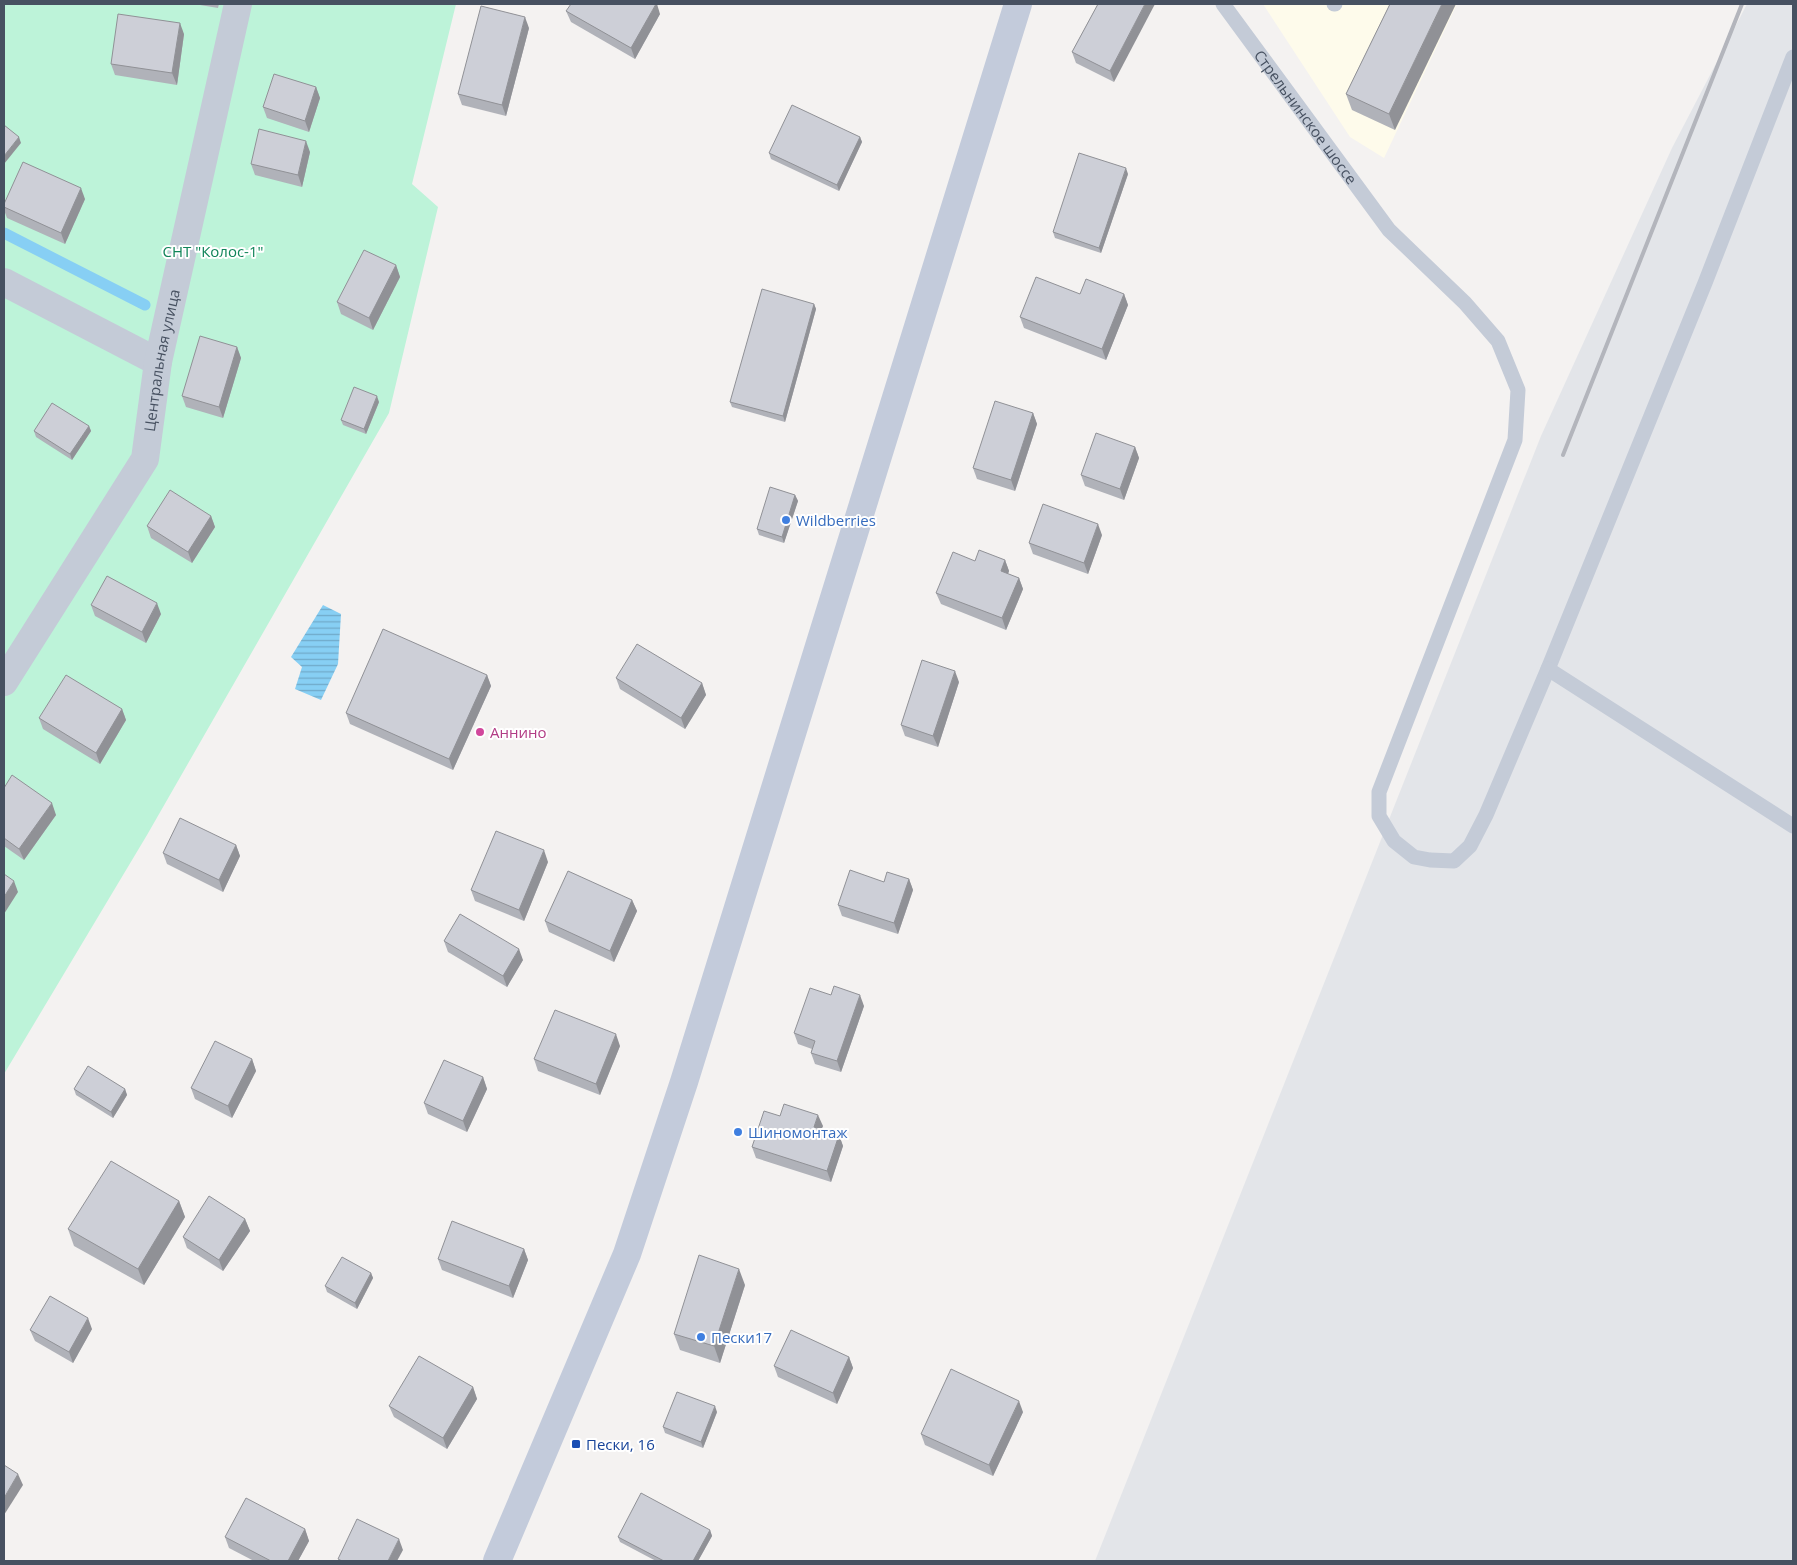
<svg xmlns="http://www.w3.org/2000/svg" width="1797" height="1565" viewBox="0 0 1797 1565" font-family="'Open Sans',sans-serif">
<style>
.commercial{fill:#fefbeb}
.airport{fill:#e3e5e9}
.green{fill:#bdf3d9}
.water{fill:url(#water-rules)}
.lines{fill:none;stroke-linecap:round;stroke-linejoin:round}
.stream{stroke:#87cff4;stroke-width:11}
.service{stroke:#c4cbd7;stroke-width:15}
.minor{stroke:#c4cbd7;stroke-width:28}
.secondary{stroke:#c3cbdb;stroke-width:28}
.rail{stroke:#b3b5bc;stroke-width:4}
.wall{fill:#b0b2b9}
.shaded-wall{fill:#909196}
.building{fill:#cdcfd7;stroke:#909196}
.shop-dot{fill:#3f7fe0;stroke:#fff;stroke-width:2}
.hotel-dot{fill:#d1479c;stroke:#fff;stroke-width:2}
.transit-dot{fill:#1a4fb4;stroke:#fff;stroke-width:2}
.labels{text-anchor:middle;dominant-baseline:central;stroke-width:4;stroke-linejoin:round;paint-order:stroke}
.street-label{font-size:15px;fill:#475161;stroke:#fff}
.park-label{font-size:15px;fill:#108459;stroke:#fff}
.shop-label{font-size:15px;fill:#366cbe;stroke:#fff;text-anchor:start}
.hotel-label{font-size:15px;fill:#b23c85;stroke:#fff;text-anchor:start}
.transit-label{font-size:15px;fill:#164399;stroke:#fff;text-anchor:start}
</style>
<defs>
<pattern id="water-rules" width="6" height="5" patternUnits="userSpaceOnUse" patternTransform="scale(1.25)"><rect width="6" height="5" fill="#87cff4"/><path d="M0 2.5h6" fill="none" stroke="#70aac9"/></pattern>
</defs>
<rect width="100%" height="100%" fill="#f4f2f1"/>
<path class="commercial" d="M 1263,4 L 1457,4 L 1384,158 L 1350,137 Z"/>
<path class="airport" d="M 1747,4 L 1793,4 L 1793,1561 L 1095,1561 L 1541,436 L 1672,148 Z"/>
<path class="green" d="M 4,4 L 456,4 L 412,184 L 438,207 L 389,413 L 147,835 L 4,1074 Z"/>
<path class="water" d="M 323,605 L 341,614 L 338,664 L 321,700 L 295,689 L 302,667 L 291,657 Z"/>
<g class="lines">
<path class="stream" d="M 4,233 L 145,305"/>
<g class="service">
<path id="s1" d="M 1223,4 L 1389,230 L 1465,303 L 1498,341 L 1518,390 L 1515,440 L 1379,792 L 1379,816 L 1394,841 L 1414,857 L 1430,860 L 1454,861 L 1470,846 L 1486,815 L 1548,669 L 1705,283 L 1793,57"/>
<path d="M 1334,4 L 1335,4"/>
<path d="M 1548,669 L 1793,826"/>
</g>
<g class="minor">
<path d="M 4,282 L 158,362"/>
<path id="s2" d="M 4,682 L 145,459 L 158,362 L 238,4"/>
</g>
<path class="secondary" d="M 497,1561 L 627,1254 L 684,1082 L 1018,4"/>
<path class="rail" d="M 1563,455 L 1742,4"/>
</g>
<g class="wall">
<path d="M 194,4 L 219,4 L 218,8 Z"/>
<path d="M 1098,4 L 1114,82 L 1076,63 L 1072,52 Z"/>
<path d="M 1390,4 L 1395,130 L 1352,110 L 1346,94 Z"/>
<path d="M 566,11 L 660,14 L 635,59 L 571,22 Z"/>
<path d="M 529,28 L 506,116 L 462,105 L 458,94 Z"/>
<path d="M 184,34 L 177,85 L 115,75 L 111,64 Z"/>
<path d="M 316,87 L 320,98 L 309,132 L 267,118 L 263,107 Z"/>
<path d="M 860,137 L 862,142 L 839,191 L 771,159 L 769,153 Z"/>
<path d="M 310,152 L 302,187 L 255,175 L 251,164 Z"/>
<path d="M 1128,174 L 1101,253 L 1055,238 L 1053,232 Z"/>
<path d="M 85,199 L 65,244 L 7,218 L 4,210 L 4,204 Z"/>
<path d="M 396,265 L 400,277 L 373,330 L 341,314 L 337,302 Z"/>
<path d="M 1080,294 L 1124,294 L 1128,305 L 1106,360 L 1024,328 L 1020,317 Z"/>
<path d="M 814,304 L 816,309 L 785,422 L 732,407 L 730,402 Z"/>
<path d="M 237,347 L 241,358 L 223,418 L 186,407 L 182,396 Z"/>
<path d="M 379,402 L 366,434 L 343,425 L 341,420 Z"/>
<path d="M 1033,413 L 1037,424 L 1015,491 L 977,479 L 973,468 Z"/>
<path d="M 89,426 L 91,431 L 72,460 L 36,437 L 34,431 Z"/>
<path d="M 1135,447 L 1139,458 L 1124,500 L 1085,486 L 1081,475 Z"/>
<path d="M 795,495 L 798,501 L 784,543 L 759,535 L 757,529 Z"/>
<path d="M 211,516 L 215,527 L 192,563 L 151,538 L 147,526 Z"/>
<path d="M 1102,535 L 1088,574 L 1033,554 L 1029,543 Z"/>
<path d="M 1005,560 L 1009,571 L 1008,574 L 1019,578 L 1023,589 L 1006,630 L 941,604 L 936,593 L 975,561 Z"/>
<path d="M 91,605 L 161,614 L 146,643 L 95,616 Z"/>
<path d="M 487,675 L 491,686 L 453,770 L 350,724 L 346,713 Z"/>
<path d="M 616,678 L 702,683 L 706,695 L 685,729 L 620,689 Z"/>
<path d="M 959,682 L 938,747 L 905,736 L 901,725 Z"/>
<path d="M 122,709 L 126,720 L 100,764 L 43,729 L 39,718 Z"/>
<path d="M 4,788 L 56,815 L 24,860 L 4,846 Z"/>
<path d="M 236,845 L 240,856 L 223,892 L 167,864 L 163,853 Z"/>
<path d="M 548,862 L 524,921 L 475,901 L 471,890 Z"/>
<path d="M 909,879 L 913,890 L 898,934 L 842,916 L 838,905 L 884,882 Z"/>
<path d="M 632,900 L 637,911 L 614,962 L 549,932 L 545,921 Z"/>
<path d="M 444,941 L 523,960 L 507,987 L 448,952 Z"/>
<path d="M 831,995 L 864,1006 L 841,1072 L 815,1064 L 811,1053 L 812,1049 L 798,1044 L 794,1033 Z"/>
<path d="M 620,1046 L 600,1095 L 538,1071 L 534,1059 Z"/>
<path d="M 252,1059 L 256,1071 L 232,1118 L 195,1099 L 191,1088 Z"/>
<path d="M 483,1077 L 487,1089 L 467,1132 L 428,1114 L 424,1103 Z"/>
<path d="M 74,1089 L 125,1089 L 127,1095 L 113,1118 L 76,1095 Z"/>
<path d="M 780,1116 L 823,1126 L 821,1129 L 839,1135 L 843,1146 L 831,1182 L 756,1158 L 752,1147 Z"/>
<path d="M 179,1201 L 185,1217 L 144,1285 L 74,1246 L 68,1229 Z"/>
<path d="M 245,1219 L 250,1231 L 223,1271 L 187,1248 L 183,1237 Z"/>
<path d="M 524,1249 L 528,1260 L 513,1298 L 442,1270 L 438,1259 Z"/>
<path d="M 371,1273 L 373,1278 L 357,1309 L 327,1292 L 325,1286 Z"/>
<path d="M 745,1285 L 720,1363 L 680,1350 L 674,1334 Z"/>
<path d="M 92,1329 L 73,1363 L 35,1341 L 30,1330 Z"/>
<path d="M 849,1357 L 853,1368 L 837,1404 L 778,1377 L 774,1366 Z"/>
<path d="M 473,1387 L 477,1399 L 447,1449 L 394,1417 L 389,1406 Z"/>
<path d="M 717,1412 L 703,1448 L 665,1433 L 663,1427 Z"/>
<path d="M 1023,1412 L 993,1476 L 925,1445 L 921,1434 Z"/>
<path d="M 305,1529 L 309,1541 L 298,1561 L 254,1561 L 229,1548 L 225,1537 Z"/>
<path d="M 710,1530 L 712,1536 L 698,1561 L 656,1561 L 620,1542 L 618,1537 Z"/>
</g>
<g class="shaded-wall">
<path d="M 656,4 L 657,4 L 660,14 L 635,59 L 631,48 Z"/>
<path d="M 1145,4 L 1155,4 L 1114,82 L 1110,71 Z"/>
<path d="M 1442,4 L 1456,4 L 1395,130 L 1389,114 Z"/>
<path d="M 525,17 L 529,28 L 506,116 L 502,105 Z"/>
<path d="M 180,23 L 184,34 L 177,85 L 172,73 Z"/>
<path d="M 316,87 L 320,98 L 309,132 L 305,121 Z"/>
<path d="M 19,137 L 21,143 L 4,164 L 4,156 Z"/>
<path d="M 860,137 L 862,142 L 839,191 L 837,185 Z"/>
<path d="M 306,141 L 310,152 L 302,187 L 298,175 Z"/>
<path d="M 1126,168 L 1128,174 L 1101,253 L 1099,248 Z"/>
<path d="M 81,188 L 85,199 L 65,244 L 61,233 Z"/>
<path d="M 396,265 L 400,277 L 373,330 L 369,318 Z"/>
<path d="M 1124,294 L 1128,305 L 1106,360 L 1102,349 Z"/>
<path d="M 814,304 L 816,309 L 785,422 L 783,416 Z"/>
<path d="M 237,347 L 241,358 L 223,418 L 219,407 Z"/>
<path d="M 377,396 L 379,402 L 366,434 L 364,429 Z"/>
<path d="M 1033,413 L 1037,424 L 1015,491 L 1011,480 Z"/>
<path d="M 89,426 L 91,431 L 72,460 L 70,454 Z"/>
<path d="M 1135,447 L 1139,458 L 1124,500 L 1120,489 Z"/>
<path d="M 795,495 L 798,501 L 784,543 L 782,537 Z"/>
<path d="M 211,516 L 215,527 L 192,563 L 188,552 Z"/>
<path d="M 1098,524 L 1102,535 L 1088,574 L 1084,563 Z"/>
<path d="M 1005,560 L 1009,571 L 1005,582 L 1001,571 Z"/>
<path d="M 1019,578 L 1023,589 L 1006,630 L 1002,618 Z"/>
<path d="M 157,603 L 161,614 L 146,643 L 142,632 Z"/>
<path d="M 955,671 L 959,682 L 938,747 L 933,736 Z"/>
<path d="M 487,675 L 491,686 L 453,770 L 449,759 Z"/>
<path d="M 702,683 L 706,695 L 685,729 L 681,718 Z"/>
<path d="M 122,709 L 126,720 L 100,764 L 96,753 Z"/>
<path d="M 52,803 L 56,815 L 24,860 L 19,849 Z"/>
<path d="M 236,845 L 240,856 L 223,892 L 219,880 Z"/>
<path d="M 544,850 L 548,862 L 524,921 L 519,910 Z"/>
<path d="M 909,879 L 913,890 L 898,934 L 894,923 Z"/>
<path d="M 14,881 L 18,892 L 4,914 L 4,897 Z"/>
<path d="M 632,900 L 637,911 L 614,962 L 610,951 Z"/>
<path d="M 519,949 L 523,960 L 507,987 L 503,976 Z"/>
<path d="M 860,995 L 864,1006 L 841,1072 L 837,1061 Z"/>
<path d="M 616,1034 L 620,1046 L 600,1095 L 596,1084 Z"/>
<path d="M 252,1059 L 256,1071 L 232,1118 L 228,1106 Z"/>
<path d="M 483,1077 L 487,1089 L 467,1132 L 463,1121 Z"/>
<path d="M 125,1089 L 127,1095 L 113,1118 L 111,1112 Z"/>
<path d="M 818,1115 L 823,1126 L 818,1138 L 814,1127 Z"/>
<path d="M 839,1135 L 843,1146 L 831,1182 L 827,1171 Z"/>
<path d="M 179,1201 L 185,1217 L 144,1285 L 138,1269 Z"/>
<path d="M 245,1219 L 250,1231 L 223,1271 L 219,1260 Z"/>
<path d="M 524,1249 L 528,1260 L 513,1298 L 509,1286 Z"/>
<path d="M 739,1269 L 745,1285 L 720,1363 L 714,1346 Z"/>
<path d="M 371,1273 L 373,1278 L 357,1309 L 355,1303 Z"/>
<path d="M 88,1318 L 92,1329 L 73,1363 L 69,1352 Z"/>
<path d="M 849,1357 L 853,1368 L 837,1404 L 833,1393 Z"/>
<path d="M 473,1387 L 477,1399 L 447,1449 L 443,1438 Z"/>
<path d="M 1019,1401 L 1023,1412 L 993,1476 L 989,1465 Z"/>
<path d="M 715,1406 L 717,1412 L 703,1448 L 701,1442 Z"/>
<path d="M 18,1474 L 23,1485 L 4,1515 L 4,1498 Z"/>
<path d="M 305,1529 L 309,1541 L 298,1561 L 288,1561 Z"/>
<path d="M 710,1530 L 712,1536 L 698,1561 L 693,1561 Z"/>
<path d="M 399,1539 L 403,1550 L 397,1561 L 388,1561 Z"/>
</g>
<g class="building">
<path d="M 571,4 L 656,4 L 631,48 L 566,11 Z"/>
<path d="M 1098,4 L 1145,4 L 1110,71 L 1072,52 Z"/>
<path d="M 1390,4 L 1442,4 L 1389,114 L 1346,94 Z"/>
<path d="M 481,6 L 525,17 L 502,105 L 458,94 Z"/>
<path d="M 118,14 L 180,23 L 172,73 L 111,64 Z"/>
<path d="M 274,74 L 316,87 L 305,121 L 263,107 Z"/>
<path d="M 792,105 L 860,137 L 837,185 L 769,153 Z"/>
<path d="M 4,125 L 19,137 L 4,156 Z"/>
<path d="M 259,129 L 306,141 L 298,175 L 251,164 Z"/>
<path d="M 1079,153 L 1126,168 L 1099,248 L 1053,232 Z"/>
<path d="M 23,162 L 81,188 L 61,233 L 4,207 L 4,204 Z"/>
<path d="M 364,250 L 396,265 L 369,318 L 337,302 Z"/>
<path d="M 1036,277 L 1080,294 L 1086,279 L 1124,294 L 1102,349 L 1020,317 Z"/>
<path d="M 762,289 L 814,304 L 783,416 L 730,402 Z"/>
<path d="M 200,336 L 237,347 L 219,407 L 182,396 Z"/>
<path d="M 354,387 L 377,396 L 364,429 L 341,420 Z"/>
<path d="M 995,401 L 1033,413 L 1011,480 L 973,468 Z"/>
<path d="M 52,403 L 89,426 L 70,454 L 34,431 Z"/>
<path d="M 1096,433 L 1135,447 L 1120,489 L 1081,475 Z"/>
<path d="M 770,487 L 795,495 L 782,537 L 757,529 Z"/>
<path d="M 170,490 L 211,516 L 188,552 L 147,526 Z"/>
<path d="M 1043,504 L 1098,524 L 1084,563 L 1029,543 Z"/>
<path d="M 979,550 L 1005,560 L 1001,571 L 1019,578 L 1002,618 L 936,593 L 953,552 L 975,561 Z"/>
<path d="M 107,576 L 157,603 L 142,632 L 91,605 Z"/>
<path d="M 383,629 L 487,675 L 449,759 L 346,713 Z"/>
<path d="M 637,644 L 702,683 L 681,718 L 616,678 Z"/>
<path d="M 922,660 L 955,671 L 933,736 L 901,725 Z"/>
<path d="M 66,675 L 122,709 L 96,753 L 39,718 Z"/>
<path d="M 12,775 L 52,803 L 19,849 L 4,838 L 4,788 Z"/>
<path d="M 180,818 L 236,845 L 219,880 L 163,853 Z"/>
<path d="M 496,831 L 544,850 L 519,910 L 471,890 Z"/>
<path d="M 850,870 L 884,882 L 887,872 L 909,879 L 894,923 L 838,905 Z"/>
<path d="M 568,871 L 632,900 L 610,951 L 545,921 Z"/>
<path d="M 4,874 L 14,881 L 4,897 Z"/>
<path d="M 460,914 L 519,949 L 503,976 L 444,941 Z"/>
<path d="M 834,986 L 860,995 L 837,1061 L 811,1053 L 815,1041 L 794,1033 L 810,988 L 831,995 Z"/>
<path d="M 555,1010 L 616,1034 L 596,1084 L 534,1059 Z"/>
<path d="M 215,1041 L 252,1059 L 228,1106 L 191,1088 Z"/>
<path d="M 444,1060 L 483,1077 L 463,1121 L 424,1103 Z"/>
<path d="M 88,1066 L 125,1089 L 111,1112 L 74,1089 Z"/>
<path d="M 784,1104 L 818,1115 L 814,1127 L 839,1135 L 827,1171 L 752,1147 L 764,1111 L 780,1116 Z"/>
<path d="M 111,1161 L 179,1201 L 138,1269 L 68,1229 Z"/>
<path d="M 209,1196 L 245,1219 L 219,1260 L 183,1237 Z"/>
<path d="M 452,1221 L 524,1249 L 509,1286 L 438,1259 Z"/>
<path d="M 699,1255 L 739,1269 L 714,1346 L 674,1334 Z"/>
<path d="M 342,1257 L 371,1273 L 355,1303 L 325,1286 Z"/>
<path d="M 50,1296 L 88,1318 L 69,1352 L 30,1330 Z"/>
<path d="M 791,1330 L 849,1357 L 833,1393 L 774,1366 Z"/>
<path d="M 419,1356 L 473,1387 L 443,1438 L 389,1406 Z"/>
<path d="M 951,1369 L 1019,1401 L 989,1465 L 921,1434 Z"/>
<path d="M 677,1392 L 715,1406 L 701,1442 L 663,1427 Z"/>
<path d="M 4,1465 L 18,1474 L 4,1498 Z"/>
<path d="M 641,1493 L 710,1530 L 693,1561 L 664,1561 L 618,1537 Z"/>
<path d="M 246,1498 L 305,1529 L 288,1561 L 271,1561 L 225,1537 Z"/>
<path d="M 357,1519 L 399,1539 L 388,1561 L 342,1561 L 338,1559 Z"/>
</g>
<g class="shop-dot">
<circle cx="786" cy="520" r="5"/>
<circle cx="738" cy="1132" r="5"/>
<circle cx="701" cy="1337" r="5"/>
</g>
<circle class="hotel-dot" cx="480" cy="732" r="5"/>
<rect class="transit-dot" x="571" y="1439" width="10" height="10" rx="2.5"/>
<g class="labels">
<g class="street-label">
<text stroke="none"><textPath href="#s1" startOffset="140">Стрельнинское шоссе</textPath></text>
<text stroke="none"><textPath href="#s2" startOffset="364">Центральная улица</textPath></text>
</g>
<g class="park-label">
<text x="213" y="251">СНТ "Колос-1"</text>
</g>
<g class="shop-label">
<text x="796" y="520">Wildberries</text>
<text x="748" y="1132">Шиномонтаж</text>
<text x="711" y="1337">Пески17</text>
</g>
<g class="hotel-label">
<text x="490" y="732">Аннино</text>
</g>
<g class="transit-label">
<text x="586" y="1444">Пески, 16</text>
</g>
</g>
<rect width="1797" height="1565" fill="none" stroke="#475161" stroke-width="10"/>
</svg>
